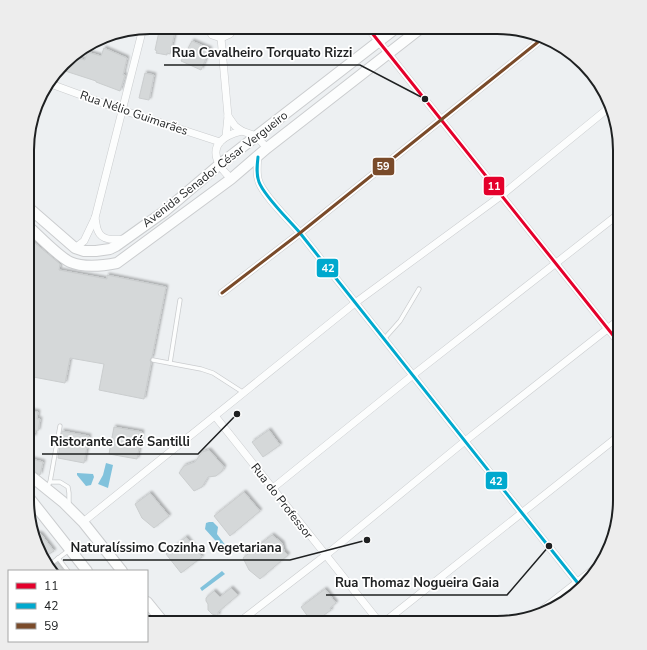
<svg xmlns="http://www.w3.org/2000/svg" width="647" height="650" viewBox="0 0 647 650" font-family="'Nunito Sans',sans-serif">
<style>
.water{fill:#81c2dc}
.building{fill:#d5d8d9;stroke:#cacdce;filter:url(#shadow)}
.lines{fill:none;stroke-linecap:round;stroke-linejoin:round}
.lane-casing{stroke:#cbcdcf;stroke-width:5}
.street-casing{stroke:#cbcdcf;stroke-width:8}
.secondary-casing{stroke:#cbcdcf;stroke-width:12}
.lane{stroke:#fcfdfd;stroke-width:3.5}
.street{stroke:#fcfdfd;stroke-width:7}
.secondary{stroke:#fcfdfd;stroke-width:10}
.bus-1-casing{stroke:#fff;stroke-width:6}
.bus-2-casing{stroke:#fff;stroke-width:6}
.bus-3-casing{stroke:#fff;stroke-width:6}
.bus-1{stroke:#e4002b;stroke-width:3}
.bus-2{stroke:#00a9ce;stroke-width:3}
.bus-3{stroke:#7a4b2a;stroke-width:3}
.labels{text-anchor:middle;dominant-baseline:central;stroke-width:3.5;stroke-linejoin:round;paint-order:stroke}
.street-label{font-size:12px;fill:#1e2021;stroke:#fff}
.rim{fill:none;stroke:#1e2021;stroke-width:2}
.leader{fill:none;stroke:#1e2021;stroke-width:1.5}
.callout-dot{fill:#1e2021;stroke:#fff;stroke-width:1.5}
.callout-label{font-size:13px;text-anchor:middle;font-weight:bold;fill:#1e2021;stroke:#fff;stroke-width:3.5;stroke-linejoin:round;paint-order:stroke}
.line-badge{stroke:#fff;stroke-width:1.5}
.badge-label{font-size:11px;text-anchor:middle;font-weight:bold;fill:#fff}
</style>
<defs>
<filter id="shadow"><feDropShadow dx="2" dy="-2" stdDeviation="1" flood-color="#0004"/></filter>
</defs>
<rect width="100%" height="100%" fill="#edf0f2"/>
<g class="water">
<path d="M 106,463 L 113,465 L 108,488 L 98,484 L 103,475 Z"/>
<path d="M 77,473 L 93,474 L 94,477 L 91,485 L 86,486 L 77,475 Z"/>
<path d="M 209,522 L 213,522 L 218,527 L 217,534 L 226,546 L 223,549 L 205,529 L 206,523 Z"/>
<path d="M 222,571 L 225,574 L 202,591 L 200,588 Z"/>
</g>
<g class="building">
<path d="M 160,27 L 172,28 L 171,30 L 175,31 L 170,54 L 167,53 L 167,55 L 156,53 L 157,51 L 155,50 Z"/>
<path d="M 192,41 L 210,49 L 201,70 L 181,61 Z"/>
<path d="M 104,48 L 127,58 L 123,75 L 125,75 L 120,91 L 96,82 L 96,81 L 59,69 L 66,62 L 72,64 L 73,57 L 85,60 L 87,52 L 101,56 Z"/>
<path d="M 145,73 L 154,75 L 149,100 L 139,98 Z"/>
<path d="M 29,238 L 60,264 L 59,270 L 107,279 L 107,275 L 166,287 L 152,357 L 150,360 L 151,363 L 144,399 L 99,390 L 104,364 L 70,358 L 65,383 L 28,376 L 28,345 L 32,324 L 28,323 Z"/>
<path d="M 28,410 L 38,412 L 37,419 L 40,419 L 38,431 L 35,430 L 34,437 L 28,435 Z"/>
<path d="M 114,427 L 142,432 L 137,459 L 109,454 Z"/>
<path d="M 269,430 L 280,445 L 263,457 L 252,442 Z"/>
<path d="M 62,431 L 89,436 L 84,463 L 58,458 Z"/>
<path d="M 209,450 L 224,467 L 222,471 L 216,476 L 208,477 L 202,487 L 194,491 L 179,473 L 184,466 L 195,462 L 202,452 Z"/>
<path d="M 28,458 L 43,462 L 40,475 L 27,467 Z"/>
<path d="M 244,492 L 260,511 L 230,536 L 214,516 Z"/>
<path d="M 150,493 L 169,516 L 154,528 L 142,518 L 135,504 Z"/>
<path d="M 32,532 L 41,534 L 54,551 L 44,557 L 34,540 Z"/>
<path d="M 272,535 L 282,543 L 284,551 L 288,555 L 260,579 L 249,570 L 243,558 Z"/>
<path d="M 186,537 L 202,557 L 181,573 L 166,554 Z"/>
<path d="M 58,563 L 64,571 L 50,571 L 49,569 Z"/>
<path d="M 231,588 L 238,595 L 218,612 L 218,616 L 212,614 L 208,610 L 208,604 L 206,601 L 206,598 L 214,591 L 220,597 Z"/>
<path d="M 325,589 L 336,603 L 330,608 L 331,610 L 320,618 L 319,616 L 311,621 L 301,607 Z"/>
</g>
<g class="lines">
<defs>
<g id="lane">
<path d="M 384,339 L 400,321 L 419,289"/>
<path d="M 153,360 L 201,369 L 213,373 L 244,393"/>
<path d="M 170,363 L 180,300"/>
<path d="M 50,482 L 60,426"/>
<path d="M 49,484 L 50,482 L 60,482 L 68,487 L 69,493 L 69,506"/>
<path d="M 58,558 L 68,571"/>
<path d="M 48,566 L 69,550"/>
</g>
<g id="street">
<path d="M 209,27 L 208,28 L 212,35 L 221,38 L 230,34 L 236,27"/>
<path d="M 368,28 L 620,344"/>
<path d="M 221,38 L 228,116 L 226,136"/>
<path d="M 48,83 L 122,110 L 220,142"/>
<path d="M 228,116 L 235,126 L 242,131"/>
<path d="M 258,157 C 257,166 256,174 259,182 C 264,196 289,220 300,233 L 522,513 L 581,587"/>
<path d="M 231,179 C 227,174 221,169 219,164 C 209,144 225,135 242,131 L 256,136 L 267,148"/>
<path d="M 95,218 C 96,222 96,227 98,231 C 102,241 115,240 124,239"/>
<path d="M 75,248 L 84,241 L 95,218 L 143,28"/>
<path d="M 222,293 L 300,233 L 543,38"/>
<path d="M 215,416 L 380,623"/>
<path d="M 273,488 L 413,375 L 620,213"/>
<path d="M 83,522 L 355,303 L 502,195 L 611,106"/>
<path d="M 533,617 L 603,562"/>
<path d="M 238,623 L 326,555 L 465,441 L 620,319"/>
<path d="M 383,623 L 620,435"/>
</g>
<g id="secondary">
<path d="M 29,208 L 75,248 L 84,251 L 96,251 L 110,249 L 116,246 L 165,211 L 219,165 L 396,28"/>
<path d="M 29,227 C 39,236 59,257 70,262 C 84,268 102,266 117,263 L 231,179 L 267,148 L 421,28"/>
<path d="M 27,473 L 63,502 L 83,522 L 122,571"/>
<path d="M 27,495 L 87,571"/>
<path d="M 147,602 L 164,623"/>
</g>
</defs>
<use href="#lane" class="lane-casing"/>
<use href="#street" class="street-casing"/>
<use href="#secondary" class="secondary-casing"/>
<use href="#lane" class="lane"/>
<use href="#street" class="street"/>
<use href="#secondary" class="secondary"/>
<defs>
<path id="bus-1" d="M 368,28 L 620,344"/>
<path id="bus-2" d="M 258,157 C 257,166 256,174 259,182 C 264,196 289,220 300,233 L 522,513 L 581,587"/>
<path id="bus-3" d="M 222,293 L 300,233 L 543,38"/>
</defs>
<use href="#bus-1" class="bus-1-casing"/>
<use href="#bus-2" class="bus-2-casing"/>
<use href="#bus-3" class="bus-3-casing"/>
<use href="#bus-1" class="bus-1"/>
<use href="#bus-2" class="bus-2"/>
<use href="#bus-3" class="bus-3"/>
</g>
<g class="labels">
<g class="street-label">
<text transform="translate(134 113) rotate(19)">Rua Nélio Guimarães</text>
<text transform="translate(215 169) rotate(-38)">Avenida Senador César Vergueiro</text>
<text transform="translate(282 501) rotate(52)">Rua do Professor</text>
</g>
</g>
<path d="M0 0H647V650H0ZM150 34H497A116 116 0 0 1 613 150V500A116 116 0 0 1 497 616H150A116 116 0 0 1 34 500V150A116 116 0 0 1 150 34Z" fill="#ededed" fill-rule="evenodd"/>
<path class="rim" d="M150 34H497A116 116 0 0 1 613 150V500A116 116 0 0 1 497 616H150A116 116 0 0 1 34 500V150A116 116 0 0 1 150 34Z"/>
<path class="leader" d="M425 99L360 65H164M237 414L198 454H42M367 540L290 560H63M549 546L507 595H326"/>
<g class="callout-dot">
<circle cx="425" cy="99" r="4"/>
<circle cx="237" cy="414" r="4"/>
<circle cx="367" cy="540" r="4"/>
<circle cx="549" cy="546" r="4"/>
</g>
<g class="callout-label">
<text x="262" y="57">Rua Cavalheiro Torquato Rizzi</text>
<text x="120" y="446">Ristorante Café Santilli</text>
<text x="176" y="552">Naturalíssimo Cozinha Vegetariana</text>
<text x="417" y="587">Rua Thomaz Nogueira Gaia</text>
</g>
<g class="line-badge">
<rect x="372" y="157" width="23" height="19" rx="4" fill="#7a4b2a"/>
<rect x="483" y="176" width="22" height="20" rx="4" fill="#e4002b"/>
<rect x="316" y="258" width="23" height="20" rx="4" fill="#00a9ce"/>
<rect x="485" y="471" width="23" height="19" rx="4" fill="#00a9ce"/>
</g>
<g class="badge-label">
<text x="383" y="170">59</text>
<text x="494" y="190">11</text>
<text x="328" y="272">42</text>
<text x="496" y="485">42</text>
</g>
<rect x="8" y="570" width="140" height="72" fill="#ffffff" stroke="#a5a6a6"/>
<rect x="16" y="583" width="20" height="6" fill="#e4002b" stroke="#a5a6a6"/>
<text x="44" y="590" font-size="12" fill="#1e2021">11</text>
<rect x="16" y="603" width="20" height="6" fill="#00a9ce" stroke="#a5a6a6"/>
<text x="44" y="610" font-size="12" fill="#1e2021">42</text>
<rect x="16" y="623" width="20" height="6" fill="#7a4b2a" stroke="#a5a6a6"/>
<text x="44" y="630" font-size="12" fill="#1e2021">59</text>
</svg>
